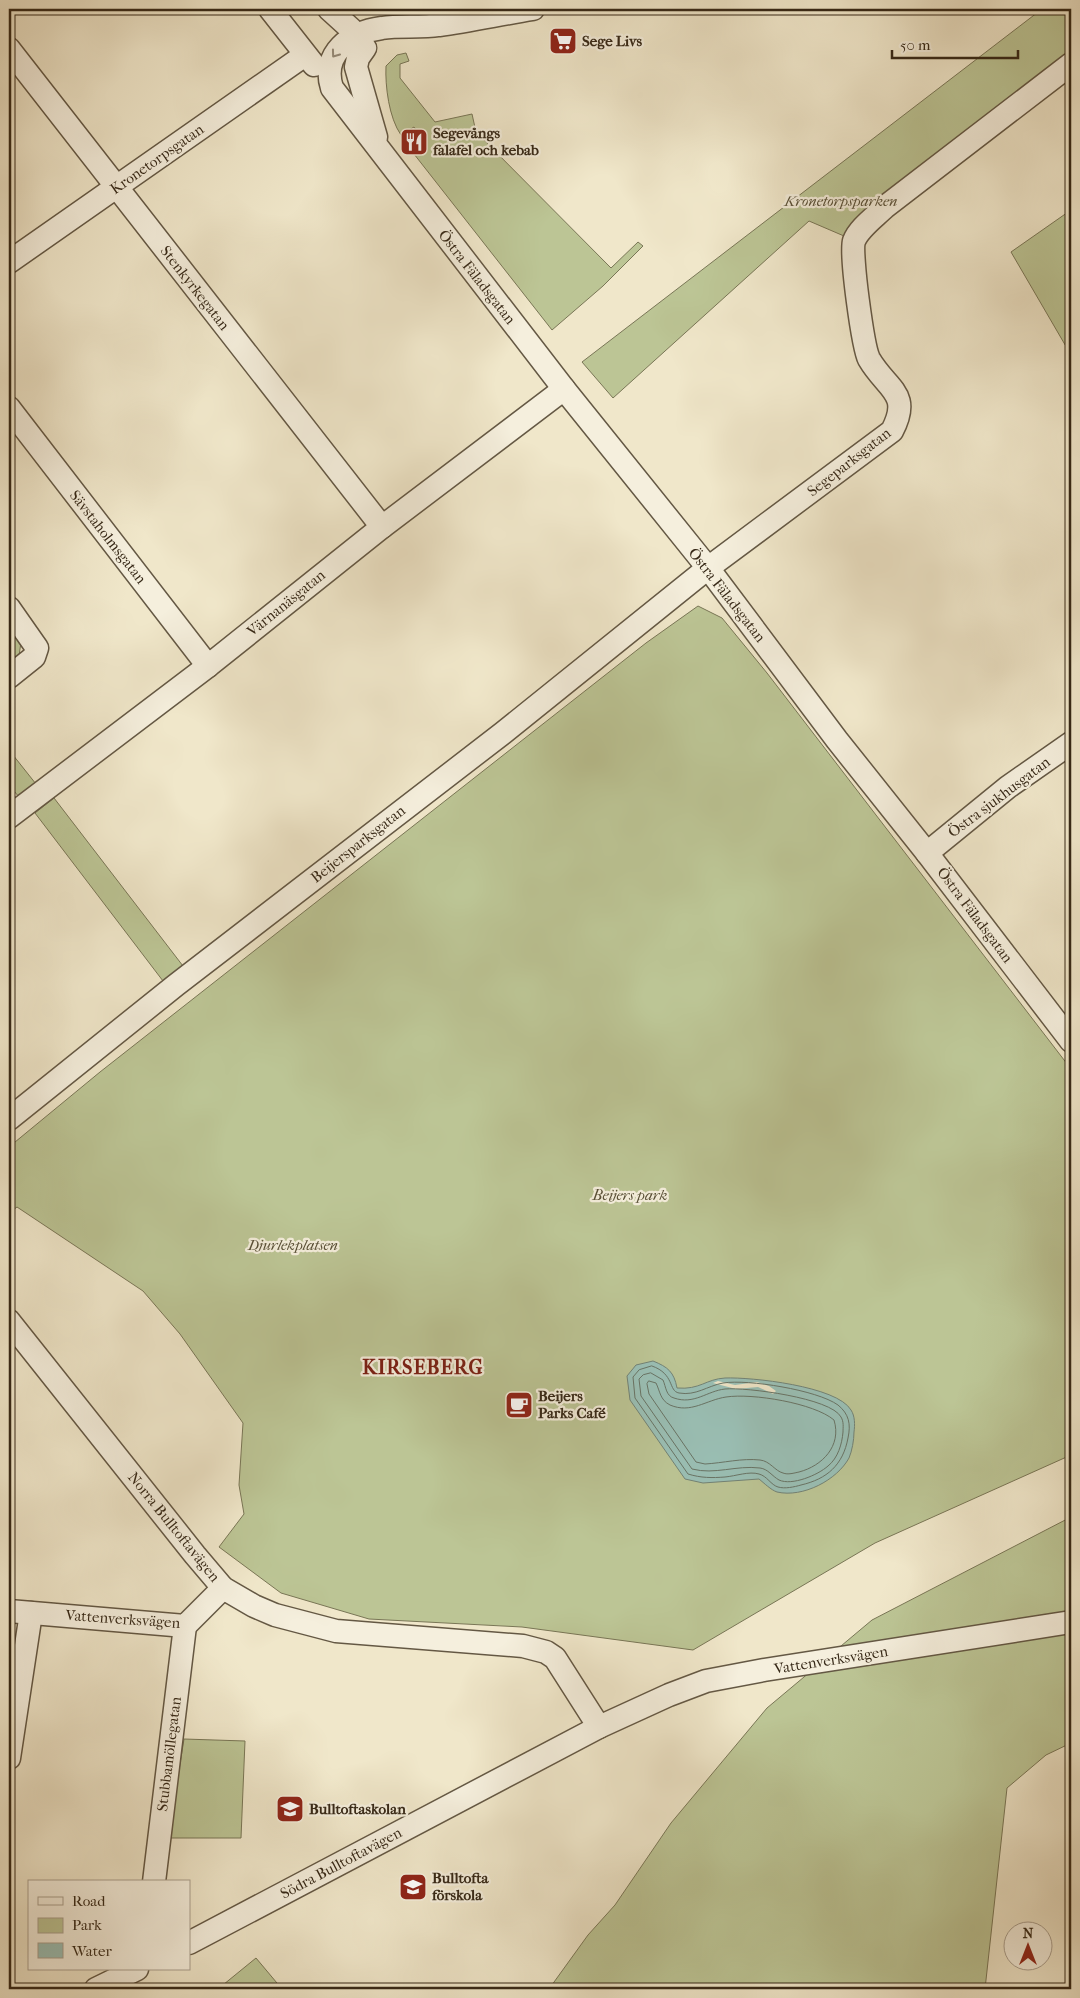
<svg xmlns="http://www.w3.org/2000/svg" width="1080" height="1998" viewBox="0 0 1080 1998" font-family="'IM FELL French Canon',serif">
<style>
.green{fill:#bcc595;stroke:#797656}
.water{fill:#9ac0b6;stroke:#728376}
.pier{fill:#f0e7ca}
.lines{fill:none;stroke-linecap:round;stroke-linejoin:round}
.shore{stroke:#687466;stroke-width:1}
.minor-casing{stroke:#645844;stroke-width:25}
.minor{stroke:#f5efdd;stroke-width:22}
.oneway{stroke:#968c7a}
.labels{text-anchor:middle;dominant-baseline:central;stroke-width:4.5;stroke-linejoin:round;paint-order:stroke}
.poi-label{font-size:15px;font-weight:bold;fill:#362817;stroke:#f5efdd;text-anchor:start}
.street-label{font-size:15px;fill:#362817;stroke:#f5efdd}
.park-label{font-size:15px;font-style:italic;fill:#584f36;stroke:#f5efdd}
.district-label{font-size:20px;font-weight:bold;letter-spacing:1px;fill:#7a1f14;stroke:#f5efdd}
</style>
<rect width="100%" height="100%" fill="#f0e7ca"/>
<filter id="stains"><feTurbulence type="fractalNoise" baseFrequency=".004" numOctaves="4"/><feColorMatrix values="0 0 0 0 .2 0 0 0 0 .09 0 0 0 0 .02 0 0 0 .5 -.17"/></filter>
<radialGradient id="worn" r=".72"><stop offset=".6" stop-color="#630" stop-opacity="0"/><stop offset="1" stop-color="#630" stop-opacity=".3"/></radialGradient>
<g class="green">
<path d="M 1042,9 L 1071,9 L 1071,50 L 844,236 L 809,221 L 613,398 L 582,362 Z"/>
<path d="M 406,53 L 409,61 L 400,64 L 400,78 L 435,122 L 472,114 L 476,132 L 611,268 L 638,242 L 643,246 L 603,286 L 552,330 L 414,154 L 426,144 L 414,127 L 401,135 C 389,118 385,86 386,66 L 397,55 Z"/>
<path d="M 1071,210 L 1071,355 L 1011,252 Z"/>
<path d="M 698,606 L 722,618 L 767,673 L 1071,1069 L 1071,1455 L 875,1543 L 693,1650 L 522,1627 L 369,1619 L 281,1593 L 219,1547 L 244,1514 L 239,1485 L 243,1423 L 180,1334 L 143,1291 L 17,1207 L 9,1213 L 9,1147 L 100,1072 L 646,643 Z"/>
<path d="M 9,617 L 22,635 L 19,656 L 9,664 Z"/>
<path d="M 9,750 L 36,784 L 19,797 L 9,785 Z"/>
<path d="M 54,798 L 183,966 L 163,981 L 35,813 Z"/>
<path d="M 1071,1517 L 1071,1743 L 1046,1755 L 1007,1788 L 985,1989 L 549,1989 L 588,1935 L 615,1905 L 671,1823 L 767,1708 L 872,1620 Z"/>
<path d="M 184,1739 L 245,1741 L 241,1838 L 168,1838 Z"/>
<path d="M 256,1958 L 282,1989 L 218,1989 Z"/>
</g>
<path class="water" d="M 653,1361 C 668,1367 674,1372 677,1388 C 700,1390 706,1379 725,1378 C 751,1377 837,1386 851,1410 C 855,1416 855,1425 854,1432 C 854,1440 852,1451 849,1458 C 837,1480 803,1498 777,1492 C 771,1490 764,1483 759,1479 L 703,1483 L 685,1479 L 630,1400 L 627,1376 L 636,1365 Z"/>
<path class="pier" d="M 718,1381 L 735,1385 L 757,1382 L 769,1386 L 776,1391 L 773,1394 L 758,1387 L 736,1389 L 713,1383 Z"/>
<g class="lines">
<g class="shore">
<path d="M 652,1366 C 675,1374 668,1391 679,1393 C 696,1396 707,1386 723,1383 C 748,1379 817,1390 838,1405 C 849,1414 851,1424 848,1438 C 843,1465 827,1479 801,1485 C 794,1487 785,1489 778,1487 C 771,1485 767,1476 759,1474 C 749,1471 736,1476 725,1477 C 712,1478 701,1478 688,1474 L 635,1398 L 633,1377 L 639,1370 Z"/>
<path d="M 651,1373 L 663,1380 C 666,1387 666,1396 674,1398 C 694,1405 707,1391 725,1389 C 746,1387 831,1398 841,1417 C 844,1422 843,1427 843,1432 C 842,1444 838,1458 828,1466 C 818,1475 792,1486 779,1480 C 772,1476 768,1469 760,1468 C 736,1465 715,1475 692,1469 L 641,1396 L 639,1379 L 643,1375 Z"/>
<path d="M 649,1381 L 656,1383 C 660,1391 660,1400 670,1405 C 691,1414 706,1400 726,1397 C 752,1393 814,1403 834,1420 C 842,1446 822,1466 799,1472 C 794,1473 788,1475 783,1473 C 775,1471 770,1461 760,1460 C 742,1458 723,1463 705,1464 L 696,1462 L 649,1394 L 647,1384 Z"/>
</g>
<defs>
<g id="minor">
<path d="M 270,9 L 314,65"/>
<path d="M 329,9 L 351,29 L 365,48 L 358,58 L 356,67 L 376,137"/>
<path d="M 533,9 C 501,14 470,21 439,25 C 420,28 400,25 382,28 C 350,32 321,54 332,88 L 564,389 L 708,568 L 837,740 L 927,853 L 1071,1041"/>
<path d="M 9,49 L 382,527"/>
<path d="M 9,262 L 305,55"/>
<path d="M 9,408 L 208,666"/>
<path d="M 9,608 L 37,648 L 34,657 L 9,677"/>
<path d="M 9,817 L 208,666 L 382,527 L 564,389"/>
<path d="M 927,853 L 1008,787 L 1071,743"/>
<path d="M 9,1119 L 176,985 L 503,733 L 708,568 L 892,431 C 912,393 887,390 869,359 C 863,347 850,253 854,241 C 859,228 875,217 885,207 L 1071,64"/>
<path d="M 9,1321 L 195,1555 L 223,1588 L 254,1606 L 275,1615 L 336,1631 L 523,1646 L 546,1652 L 555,1658 L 599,1727"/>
<path d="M 9,1611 L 185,1626 L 223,1588"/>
<path d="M 9,1758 L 31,1613"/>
<path d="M 154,1882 L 185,1626"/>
<path d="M 189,1943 L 599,1727 L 669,1695 L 706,1681 L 764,1670 L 1071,1622"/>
<path d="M 96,1989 L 137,1969"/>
</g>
</defs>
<use href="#minor" class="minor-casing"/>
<use href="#minor" class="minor"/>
</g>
<defs><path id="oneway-chevron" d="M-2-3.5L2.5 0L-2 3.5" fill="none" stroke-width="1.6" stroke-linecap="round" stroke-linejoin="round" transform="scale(1.25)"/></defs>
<use class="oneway" href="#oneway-chevron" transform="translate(335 54) rotate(126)"/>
<defs>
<symbol id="supermarket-square" viewBox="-11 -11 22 22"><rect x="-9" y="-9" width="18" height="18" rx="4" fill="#8f2418" stroke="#f5efdd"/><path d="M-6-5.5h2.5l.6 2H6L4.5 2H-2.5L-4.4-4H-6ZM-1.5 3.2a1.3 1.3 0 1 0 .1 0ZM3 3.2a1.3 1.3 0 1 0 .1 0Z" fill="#fff"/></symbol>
<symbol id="restaurant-square" viewBox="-11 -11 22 22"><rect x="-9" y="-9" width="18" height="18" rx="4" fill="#8f2418" stroke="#f5efdd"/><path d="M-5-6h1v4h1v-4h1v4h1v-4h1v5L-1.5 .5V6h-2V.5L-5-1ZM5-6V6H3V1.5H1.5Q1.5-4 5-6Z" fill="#fff"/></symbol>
<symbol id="cafe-square" viewBox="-11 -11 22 22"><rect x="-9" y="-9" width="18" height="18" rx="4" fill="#8f2418" stroke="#f5efdd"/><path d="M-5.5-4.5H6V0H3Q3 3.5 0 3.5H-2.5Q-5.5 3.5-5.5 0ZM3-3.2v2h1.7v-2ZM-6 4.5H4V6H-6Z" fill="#fff"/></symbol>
<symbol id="school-square" viewBox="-11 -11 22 22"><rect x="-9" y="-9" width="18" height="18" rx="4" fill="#8f2418" stroke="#f5efdd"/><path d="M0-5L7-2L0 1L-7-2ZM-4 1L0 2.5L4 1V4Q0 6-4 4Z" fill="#fff"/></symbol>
</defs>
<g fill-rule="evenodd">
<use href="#supermarket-square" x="547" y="25" width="32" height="32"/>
<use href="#restaurant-square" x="398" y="126" width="32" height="32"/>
<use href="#cafe-square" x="503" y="1389" width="32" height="32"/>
<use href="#school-square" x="274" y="1793" width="32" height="32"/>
<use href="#school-square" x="397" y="1871" width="32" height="32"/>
</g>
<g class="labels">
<g class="poi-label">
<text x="582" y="41">Sege Livs</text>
<text x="433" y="133">Segevångs<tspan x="433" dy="17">falafel och kebab</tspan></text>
<text x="538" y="1396">Beijers<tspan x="538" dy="17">Parks Café</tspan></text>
<text x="309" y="1809">Bulltoftaskolan</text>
<text x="432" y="1878">Bulltofta<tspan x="432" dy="17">förskola</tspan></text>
</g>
<g class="street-label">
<text transform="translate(157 159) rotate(-35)">Kronetorpsgatan</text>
<text transform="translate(477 277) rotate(52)">Östra Fäladsgatan</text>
<text transform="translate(195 288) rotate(52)">Stenkyrkegatan</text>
<text transform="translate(849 462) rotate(-38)">Segeparksgatan</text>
<text transform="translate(108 537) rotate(52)">Sävstaholmsgatan</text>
<text transform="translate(727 595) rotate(52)">Östra Fäladsgatan</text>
<text transform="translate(286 603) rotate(-39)">Värnanäsgatan</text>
<text transform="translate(999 797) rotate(-37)">Östra sjukhusgatan</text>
<text transform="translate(358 844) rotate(-38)">Beijersparksgatan</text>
<text transform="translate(975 915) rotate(53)">Östra Fäladsgatan</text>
<text transform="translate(174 1527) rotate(51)">Norra Bulltoftavägen</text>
<text transform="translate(123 1619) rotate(4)">Vattenverksvägen</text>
<text transform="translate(831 1660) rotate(-9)">Vattenverksvägen</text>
<text transform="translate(169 1754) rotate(-83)">Stubbamöllegatan</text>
<text transform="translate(341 1863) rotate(-28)">Södra Bulltoftavägen</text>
</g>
<g class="park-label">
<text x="841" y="201">Kronetorpsparken</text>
<text x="630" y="1195">Beijers park</text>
<text x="293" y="1245">Djurlekplatsen</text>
</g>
<g class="district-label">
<text x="423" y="1367">KIRSEBERG</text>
</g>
</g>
<rect width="1080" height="1998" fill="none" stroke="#f0e7ca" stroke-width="30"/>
<rect x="10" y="10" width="1060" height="1978" fill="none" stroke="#362817" stroke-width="2.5"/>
<rect x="15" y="15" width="1050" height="1968" fill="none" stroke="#362817"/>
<rect x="28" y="1880" width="162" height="90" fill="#f5efdd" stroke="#a99f8e"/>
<rect x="38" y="1897" width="25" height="8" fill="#f5efdd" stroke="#a99f8e"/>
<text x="72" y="1906" font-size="15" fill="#362817">Road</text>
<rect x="38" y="1918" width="25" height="15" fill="#bcc595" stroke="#a99f8e"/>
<text x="72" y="1930" font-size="15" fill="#362817">Park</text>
<rect x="38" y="1943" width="25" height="15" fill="#9ac0b6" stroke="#a99f8e"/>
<text x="72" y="1956" font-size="15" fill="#362817">Water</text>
<g transform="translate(1028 1946)"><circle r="24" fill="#f5efdd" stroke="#a99f8e"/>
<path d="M0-4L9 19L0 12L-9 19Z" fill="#8f2418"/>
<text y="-8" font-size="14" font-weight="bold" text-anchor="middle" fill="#362817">N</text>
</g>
<path d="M892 50v8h126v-8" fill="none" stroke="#362817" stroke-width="2.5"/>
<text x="900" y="50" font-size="15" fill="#362817" stroke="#f5efdd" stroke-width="4" paint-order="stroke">50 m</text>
<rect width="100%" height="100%" filter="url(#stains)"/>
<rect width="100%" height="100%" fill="url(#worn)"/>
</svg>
